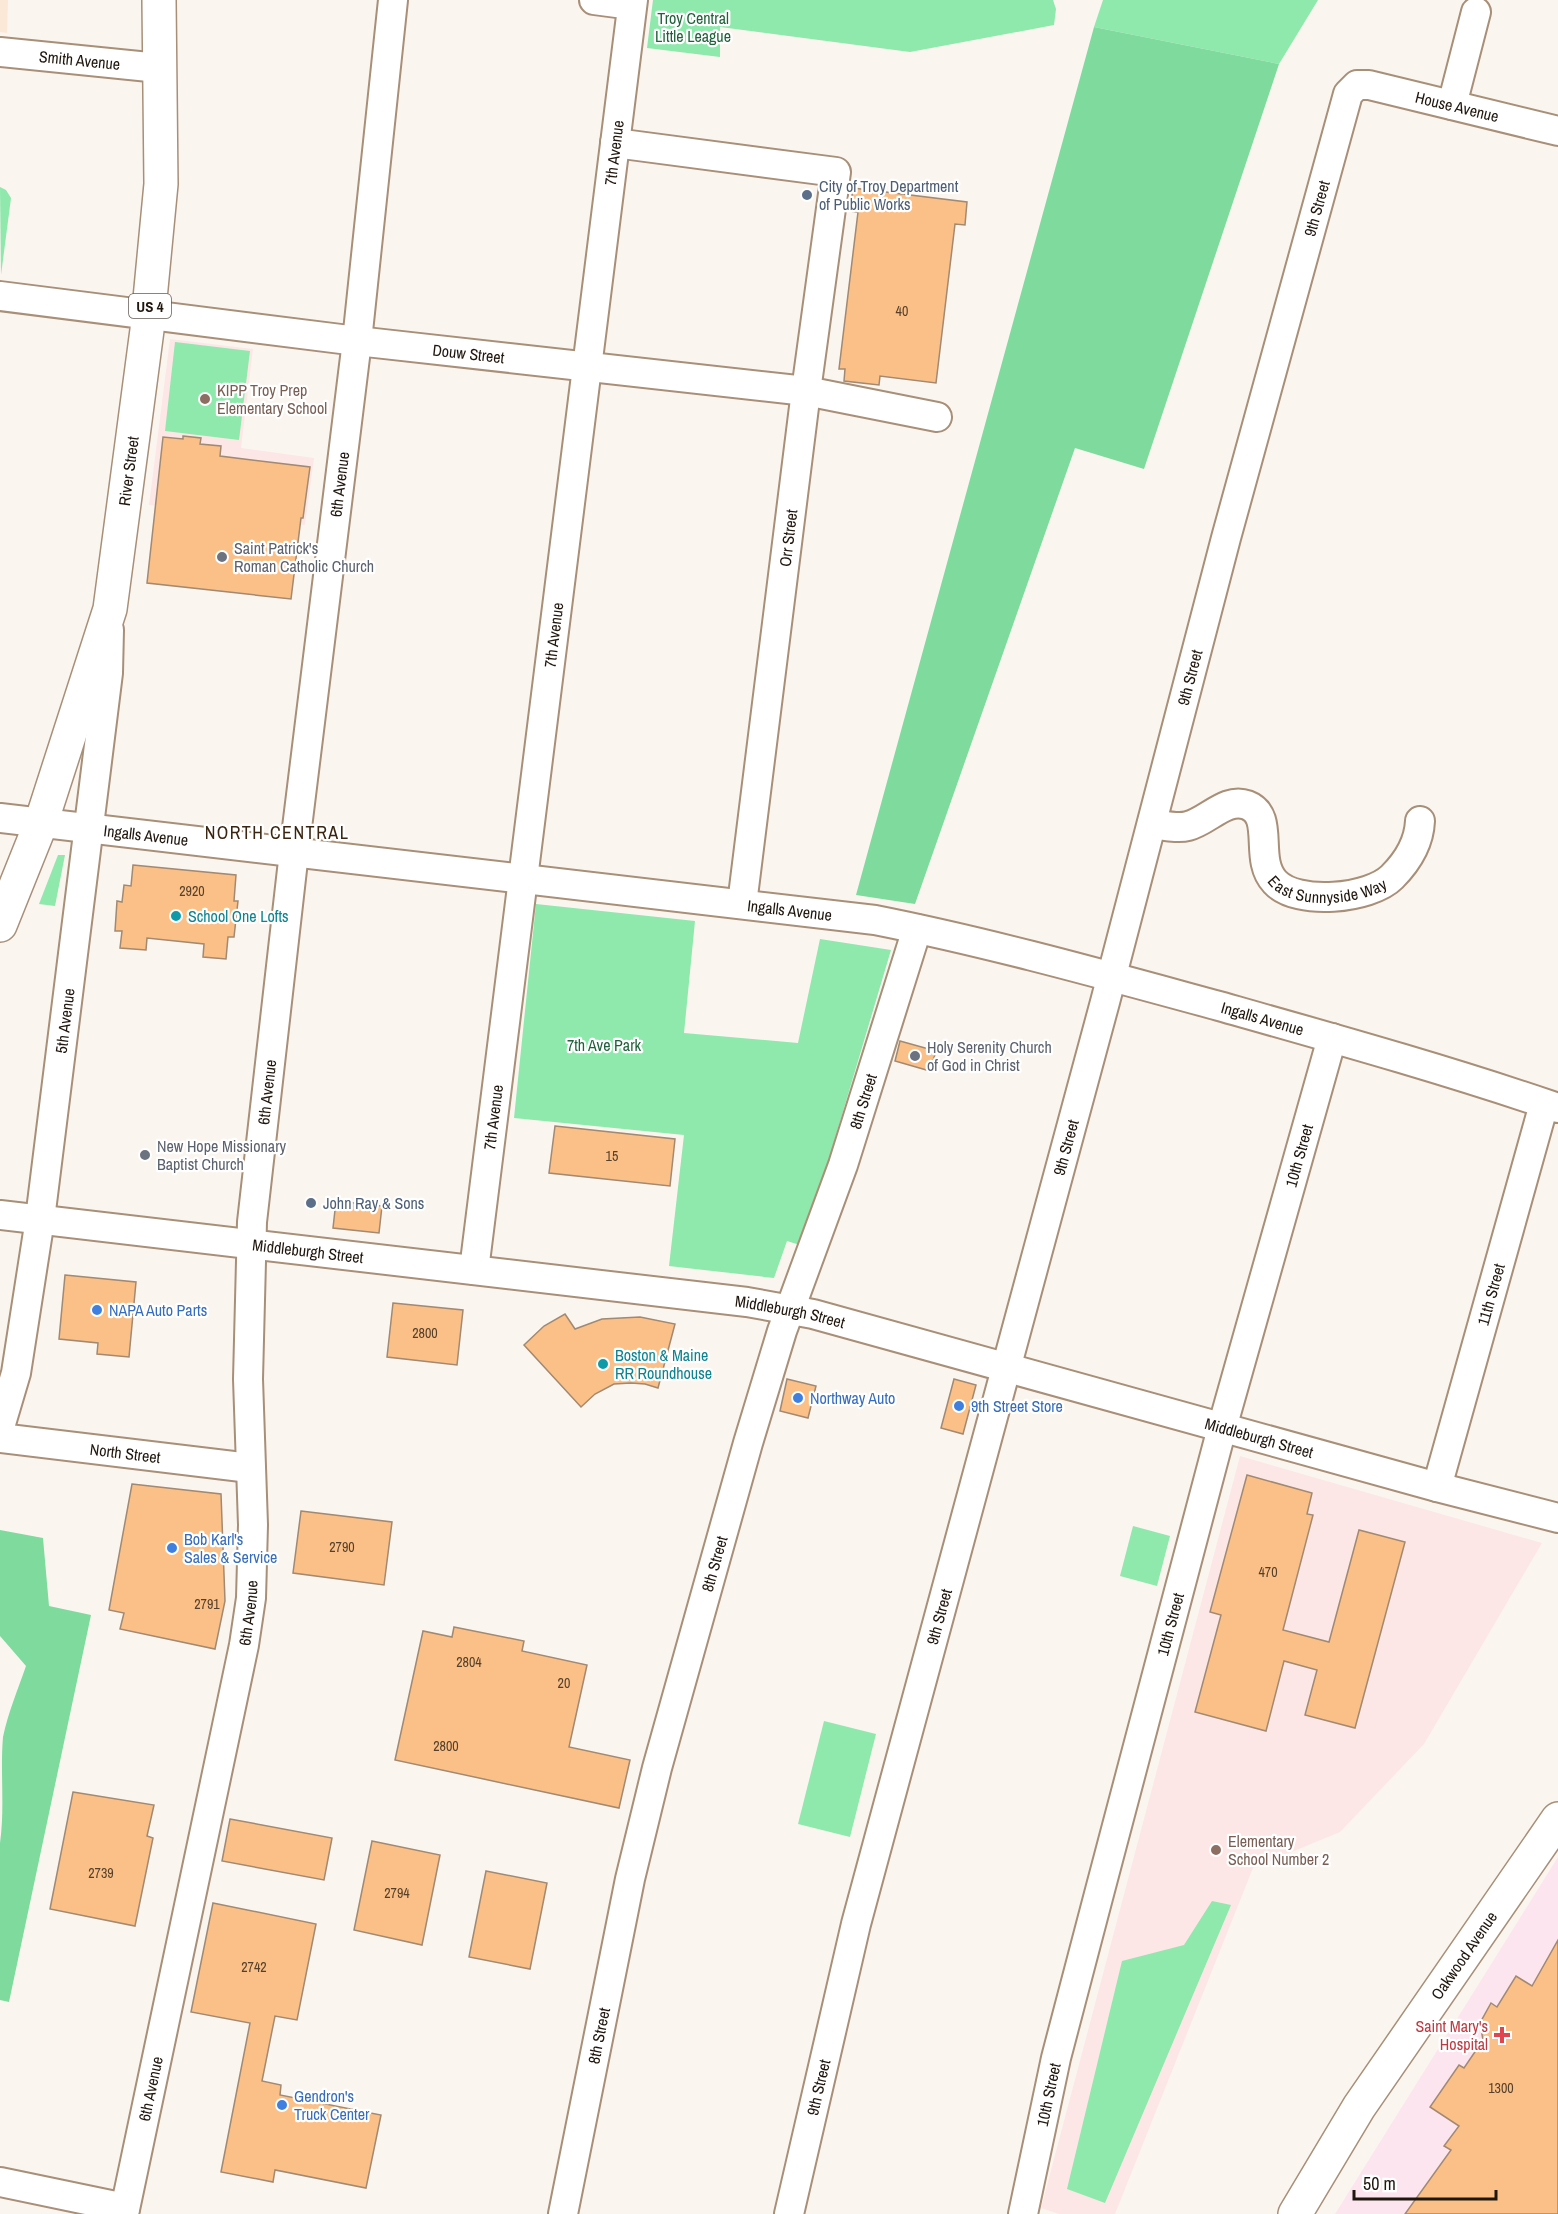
<svg xmlns="http://www.w3.org/2000/svg" width="1558" height="2214" viewBox="0 0 1558 2214" font-family="'Archivo Narrow',sans-serif">
<style>
.built{fill:#fce8d6}
.education{fill:#fce7e6}
.medical{fill:#fde5f0}
.green{fill:#8fe8ac}
.forest{fill:#7edb9d}
.building{fill:#fbc087;stroke:#a18972;stroke-width:1.5}
.lines{fill:none;stroke-linecap:round;stroke-linejoin:round}
.minor-casing{stroke:#a88f78;stroke-width:32}
.major-casing{stroke:#a88f78;stroke-width:36}
.minor{stroke:#fff;stroke-width:28}
.major{stroke:#fff;stroke-width:33}
.service-dot{fill:#5c6f8a;stroke:#fff;stroke-width:2}
.education-dot{fill:#8d6e63;stroke:#fff;stroke-width:2}
.worship-dot{fill:#6b7280;stroke:#fff;stroke-width:2}
.culture-dot{fill:#0f9aa8;stroke:#fff;stroke-width:2}
.shop-dot{fill:#3f7fe0;stroke:#fff;stroke-width:2}
.health-dot{fill:#e0444e;stroke:#fff;stroke-width:2}
.labels{text-anchor:middle;dominant-baseline:central;stroke-width:4.5;stroke-linejoin:round;paint-order:stroke}
.number-label{font-size:14px;fill:#56402c}
.shield{fill:#fff;stroke:#625c56;stroke-width:1.5}
.shield-label{font-size:15px;font-weight:bold;fill:#1f160d}
.park-label{font-size:16px;fill:#1f613a;stroke:#fff}
.street-label{font-size:16px;fill:#1f160d;stroke:#fff}
.service-label{font-size:16px;fill:#4e5e75;stroke:#fff;text-anchor:start}
.education-label{font-size:16px;fill:#785e54;stroke:#fff;text-anchor:start}
.worship-label{font-size:16px;fill:#5b616d;stroke:#fff;text-anchor:start}
.culture-label{font-size:16px;fill:#0d838f;stroke:#fff;text-anchor:start}
.shop-label{font-size:16px;fill:#366cbe;stroke:#fff;text-anchor:start}
.health-label{font-size:16px;fill:#be3a42;stroke:#fff;text-anchor:end}
.neighbourhood-label{font-size:18px;letter-spacing:1.5px;fill:#392510;stroke:#fff}
</style>
<rect width="100%" height="100%" fill="#fbf5f0"/>
<path class="built" d="M 0,0 L 8,0 L 7,33 L 0,32 Z"/>
<g class="education">
<path d="M 170,339 L 253,349 L 241,448 L 314,458 L 305,525 L 149,505 Z"/>
<path d="M 1240,1456 L 1542,1543 L 1424,1744 L 1340,1832 L 1253,1868 L 1115,2214 L 1059,2214 L 1041,2208 Z"/>
</g>
<path class="medical" d="M 1558,1857 L 1558,2214 L 1335,2214 Z"/>
<g class="green">
<path d="M 653,0 L 1053,0 L 1056,9 L 1054,25 L 910,52 L 720,27 L 720,57 L 647,48 Z"/>
<path d="M 1103,0 L 1318,0 L 1279,64 L 1094,27 Z"/>
<path d="M 0,187 L 6,190 L 11,198 L 1,275 Z"/>
<path d="M 175,342 L 250,351 L 239,440 L 165,431 Z"/>
<path d="M 58,855 L 65,855 L 55,906 L 39,904 Z"/>
<path d="M 536,904 L 695,921 L 684,1033 L 798,1043 L 820,939 L 891,950 L 803,1246 L 787,1241 L 774,1278 L 669,1266 L 684,1135 L 514,1118 Z"/>
<path d="M 1133,1526 L 1170,1536 L 1157,1586 L 1120,1576 Z"/>
<path d="M 824,1721 L 876,1734 L 850,1837 L 798,1824 Z"/>
<path d="M 1212,1901 L 1231,1905 L 1105,2203 L 1067,2189 L 1122,1961 L 1184,1945 Z"/>
</g>
<g class="forest">
<path d="M 1094,27 L 1279,64 L 1144,469 L 1075,448 L 915,904 L 856,895 Z"/>
<path d="M 0,1530 L 43,1538 L 49,1606 L 91,1615 L 9,2002 L 0,2000 L 0,1843 C 5,1808 0,1772 3,1737 C 8,1713 18,1689 26,1666 L 0,1636 Z"/>
</g>
<g class="building">
<path d="M 853,188 L 967,202 L 965,225 L 955,224 L 936,383 L 880,376 L 879,385 L 844,381 L 845,369 L 839,369 L 858,212 L 850,211 Z"/>
<path d="M 183,436 L 201,438 L 200,444 L 221,446 L 220,456 L 310,467 L 303,518 L 301,518 L 291,599 L 147,583 L 163,437 L 183,439 Z"/>
<path d="M 133,865 L 236,875 L 234,901 L 238,901 L 234,937 L 228,937 L 226,959 L 203,957 L 204,944 L 147,938 L 146,950 L 120,948 L 122,931 L 115,931 L 117,901 L 122,902 L 124,885 L 131,886 Z"/>
<path d="M 900,1041 L 936,1051 L 930,1071 L 895,1061 Z"/>
<path d="M 555,1126 L 675,1139 L 670,1186 L 549,1173 Z"/>
<path d="M 336,1201 L 382,1206 L 379,1233 L 333,1228 Z"/>
<path d="M 65,1275 L 136,1282 L 129,1357 L 97,1354 L 98,1343 L 59,1339 Z"/>
<path d="M 393,1303 L 463,1310 L 457,1365 L 387,1357 Z"/>
<path d="M 565,1314 L 575,1329 L 602,1319 L 640,1317 L 675,1324 L 658,1388 L 645,1384 L 631,1383 L 614,1384 L 595,1394 L 581,1407 L 524,1345 L 544,1326 Z"/>
<path d="M 787,1379 L 816,1386 L 808,1418 L 780,1411 Z"/>
<path d="M 954,1379 L 976,1385 L 963,1434 L 941,1428 Z"/>
<path d="M 1247,1475 L 1312,1493 L 1307,1514 L 1313,1515 L 1283,1630 L 1329,1642 L 1359,1530 L 1405,1542 L 1355,1728 L 1305,1715 L 1317,1670 L 1284,1661 L 1266,1731 L 1195,1712 L 1221,1615 L 1210,1612 Z"/>
<path d="M 132,1484 L 221,1494 L 225,1601 L 215,1649 L 120,1629 L 124,1613 L 109,1610 Z"/>
<path d="M 301,1511 L 392,1522 L 384,1585 L 293,1573 Z"/>
<path d="M 454,1627 L 524,1641 L 522,1651 L 587,1665 L 569,1747 L 630,1760 L 619,1808 L 395,1760 L 423,1631 L 452,1637 Z"/>
<path d="M 73,1792 L 154,1805 L 147,1836 L 153,1838 L 135,1926 L 50,1909 Z"/>
<path d="M 230,1819 L 332,1838 L 324,1880 L 222,1861 Z"/>
<path d="M 372,1841 L 440,1855 L 422,1945 L 354,1930 Z"/>
<path d="M 486,1871 L 547,1883 L 530,1969 L 469,1957 Z"/>
<path d="M 213,1903 L 316,1924 L 297,2020 L 275,2016 L 262,2081 L 281,2085 L 280,2095 L 381,2115 L 366,2188 L 275,2170 L 273,2182 L 221,2172 L 250,2023 L 191,2012 Z"/>
<path d="M 1558,1940 L 1558,2214 L 1405,2214 L 1451,2150 L 1444,2146 L 1459,2126 L 1430,2107 L 1459,2065 L 1464,2068 L 1483,2040 L 1480,2023 L 1491,2003 L 1497,2007 L 1516,1976 L 1532,1986 Z"/>
</g>
<g class="lines">
<defs>
<g id="minor">
<path d="M 594,0 L 632,5"/>
<path id="s1" d="M 0,52 L 159,68"/>
<path d="M 1452,105 L 1476,12"/>
<path d="M 615,143 L 836,172 L 806,391 L 742,904"/>
<path id="s2" d="M 0,296 L 357,341 L 806,391 L 937,417"/>
<path id="s3" d="M 0,818 L 875,920 C 991,943 1105,975 1219,1006 C 1332,1038 1447,1070 1558,1108"/>
<path id="s4" d="M 1152,824 C 1163,825 1177,829 1188,826 C 1208,821 1226,797 1247,805 C 1276,816 1253,859 1275,882 C 1297,906 1370,899 1392,877 C 1407,862 1419,844 1420,821"/>
<path id="s5" d="M 0,1215 L 747,1302 L 813,1314 L 1437,1487 L 1558,1518"/>
<path id="s6" d="M 474,1270 L 633,0"/>
<path id="s7" d="M 0,1427 L 16,1373 L 40,1219 L 108,673 L 109,630"/>
<path id="s8" d="M 0,1438 L 250,1468"/>
<path id="s9" d="M 1437,1487 L 1544,1104"/>
<path d="M 0,2182 L 125,2208"/>
<path id="s10" d="M 124,2214 L 244,1645 L 251,1598 L 253,1525 L 248,1379 L 252,1222 L 294,852 L 357,341 L 393,0"/>
<path id="s11" d="M 563,2214 L 630,1879 L 657,1768 L 748,1443 L 782,1331 L 843,1165 L 917,929"/>
<path id="s12" d="M 789,2214 L 856,1924 L 1105,1002 L 1226,538 L 1348,94 L 1357,85 L 1369,85 L 1558,131"/>
<path id="s13" d="M 1023,2214 L 1056,2058 L 1099,1894 L 1222,1428 L 1332,1038"/>
</g>
<g id="major">
<path id="s14" d="M 0,925 L 41,823 L 110,609 L 147,330 L 161,184 L 159,0"/>
<path id="s15" d="M 1295,2214 L 1359,2107 L 1558,1819"/>
</g>
</defs>
<use href="#minor" class="minor-casing"/>
<use href="#major" class="major-casing"/>
<use href="#minor" class="minor"/>
<use href="#major" class="major"/>
</g>
<g class="service-dot">
<circle cx="807" cy="195" r="6"/>
<circle cx="311" cy="1203" r="6"/>
</g>
<g class="education-dot">
<circle cx="205" cy="399" r="6"/>
<circle cx="1216" cy="1850" r="6"/>
</g>
<g class="worship-dot">
<circle cx="222" cy="557" r="6"/>
<circle cx="915" cy="1056" r="6"/>
<circle cx="145" cy="1155" r="6"/>
</g>
<g class="culture-dot">
<circle cx="176" cy="916" r="6"/>
<circle cx="603" cy="1364" r="6"/>
</g>
<g class="shop-dot">
<circle cx="97" cy="1310" r="6"/>
<circle cx="798" cy="1398" r="6"/>
<circle cx="959" cy="1406" r="6"/>
<circle cx="172" cy="1548" r="6"/>
<circle cx="282" cy="2105" r="6"/>
</g>
<path class="health-dot" d="M1499 2026h6v6h6v6h-6v6h-6v-6h-6v-6h6z"/>
<g class="labels">
<g class="number-label">
<text x="902" y="311">40</text>
<text x="192" y="891">2920</text>
<text x="612" y="1156">15</text>
<text x="425" y="1333">2800</text>
<text x="342" y="1547">2790</text>
<text x="1268" y="1572">470</text>
<text x="207" y="1604">2791</text>
<text x="469" y="1662">2804</text>
<text x="564" y="1683">20</text>
<text x="446" y="1746">2800</text>
<text x="101" y="1873">2739</text>
<text x="397" y="1893">2794</text>
<text x="254" y="1967">2742</text>
<text x="1501" y="2088">1300</text>
</g>
<rect class="shield" x="129" y="294" width="42" height="24" rx="4.5"/>
<g class="shield-label">
<text x="150" y="306">US 4</text>
</g>
<g class="park-label">
<text x="693" y="18">Troy Central<tspan x="693" dy="18">Little League</tspan></text>
<text x="604" y="1045">7th Ave Park</text>
</g>
<g class="street-label">
<text stroke="none"><textPath href="#s1" startOffset="80">Smith Avenue</textPath></text>
<text stroke="none"><textPath href="#s12" startOffset="2308">House Avenue</textPath></text>
<text stroke="none"><textPath href="#s6" startOffset="1126">7th Avenue</textPath></text>
<text stroke="none"><textPath href="#s12" startOffset="2074">9th Street</textPath></text>
<text stroke="none"><textPath href="#s2" startOffset="472">Douw Street</textPath></text>
<text stroke="none"><textPath href="#s14" startOffset="474">River Street</textPath></text>
<text stroke="none"><textPath href="#s10" startOffset="1748">6th Avenue</textPath></text>
<text transform="translate(788 538) rotate(-83)">Orr Street</text>
<text stroke="none"><textPath href="#s6" startOffset="640">7th Avenue</textPath></text>
<text stroke="none"><textPath href="#s12" startOffset="1588">9th Street</textPath></text>
<text stroke="none"><textPath href="#s3" startOffset="147">Ingalls Avenue</textPath></text>
<text stroke="none"><textPath href="#s4" startOffset="242">East Sunnyside Way</textPath></text>
<text stroke="none"><textPath href="#s3" startOffset="795">Ingalls Avenue</textPath></text>
<text stroke="none"><textPath href="#s3" startOffset="1281">Ingalls Avenue</textPath></text>
<text stroke="none"><textPath href="#s7" startOffset="412">5th Avenue</textPath></text>
<text stroke="none"><textPath href="#s10" startOffset="1136">6th Avenue</textPath></text>
<text stroke="none"><textPath href="#s11" startOffset="1154">8th Street</textPath></text>
<text stroke="none"><textPath href="#s6" startOffset="154">7th Avenue</textPath></text>
<text stroke="none"><textPath href="#s12" startOffset="1102">9th Street</textPath></text>
<text stroke="none"><textPath href="#s13" startOffset="1094">10th Street</textPath></text>
<text stroke="none"><textPath href="#s5" startOffset="310">Middleburgh Street</textPath></text>
<text stroke="none"><textPath href="#s9" startOffset="200">11th Street</textPath></text>
<text stroke="none"><textPath href="#s5" startOffset="796">Middleburgh Street</textPath></text>
<text stroke="none"><textPath href="#s5" startOffset="1282">Middleburgh Street</textPath></text>
<text stroke="none"><textPath href="#s8" startOffset="126">North Street</textPath></text>
<text stroke="none"><textPath href="#s11" startOffset="668">8th Street</textPath></text>
<text stroke="none"><textPath href="#s10" startOffset="614">6th Avenue</textPath></text>
<text stroke="none"><textPath href="#s12" startOffset="616">9th Street</textPath></text>
<text stroke="none"><textPath href="#s13" startOffset="608">10th Street</textPath></text>
<text stroke="none"><textPath href="#s15" startOffset="309">Oakwood Avenue</textPath></text>
<text stroke="none"><textPath href="#s11" startOffset="182">8th Street</textPath></text>
<text stroke="none"><textPath href="#s12" startOffset="130">9th Street</textPath></text>
<text stroke="none"><textPath href="#s10" startOffset="128">6th Avenue</textPath></text>
<text stroke="none"><textPath href="#s13" startOffset="122">10th Street</textPath></text>
</g>
<g class="service-label">
<text x="819" y="186">City of Troy Department<tspan x="819" dy="18">of Public Works</tspan></text>
<text x="323" y="1203">John Ray &amp; Sons</text>
</g>
<g class="education-label">
<text x="217" y="390">KIPP Troy Prep<tspan x="217" dy="18">Elementary School</tspan></text>
<text x="1228" y="1841">Elementary<tspan x="1228" dy="18">School Number 2</tspan></text>
</g>
<g class="worship-label">
<text x="234" y="548">Saint Patrick's<tspan x="234" dy="18">Roman Catholic Church</tspan></text>
<text x="927" y="1047">Holy Serenity Church<tspan x="927" dy="18">of God in Christ</tspan></text>
<text x="157" y="1146">New Hope Missionary<tspan x="157" dy="18">Baptist Church</tspan></text>
</g>
<g class="culture-label">
<text x="188" y="916">School One Lofts</text>
<text x="615" y="1355">Boston &amp; Maine<tspan x="615" dy="18">RR Roundhouse</tspan></text>
</g>
<g class="shop-label">
<text x="109" y="1310">NAPA Auto Parts</text>
<text x="810" y="1398">Northway Auto</text>
<text x="971" y="1406">9th Street Store</text>
<text x="184" y="1539">Bob Karl's<tspan x="184" dy="18">Sales &amp; Service</tspan></text>
<text x="294" y="2096">Gendron's<tspan x="294" dy="18">Truck Center</tspan></text>
</g>
<g class="health-label">
<text x="1488" y="2026">Saint Mary's<tspan x="1488" dy="18">Hospital</tspan></text>
</g>
<g class="neighbourhood-label">
<text x="277" y="832">NORTH CENTRAL</text>
</g>
</g>
<path d="M1354 2190v9h142v-9" fill="none" stroke="#1f160d" stroke-width="3"/>
<text x="1363" y="2190" font-size="18" fill="#1f160d" stroke="#ffffff" stroke-width="4.5" paint-order="stroke">50 m</text>
</svg>
